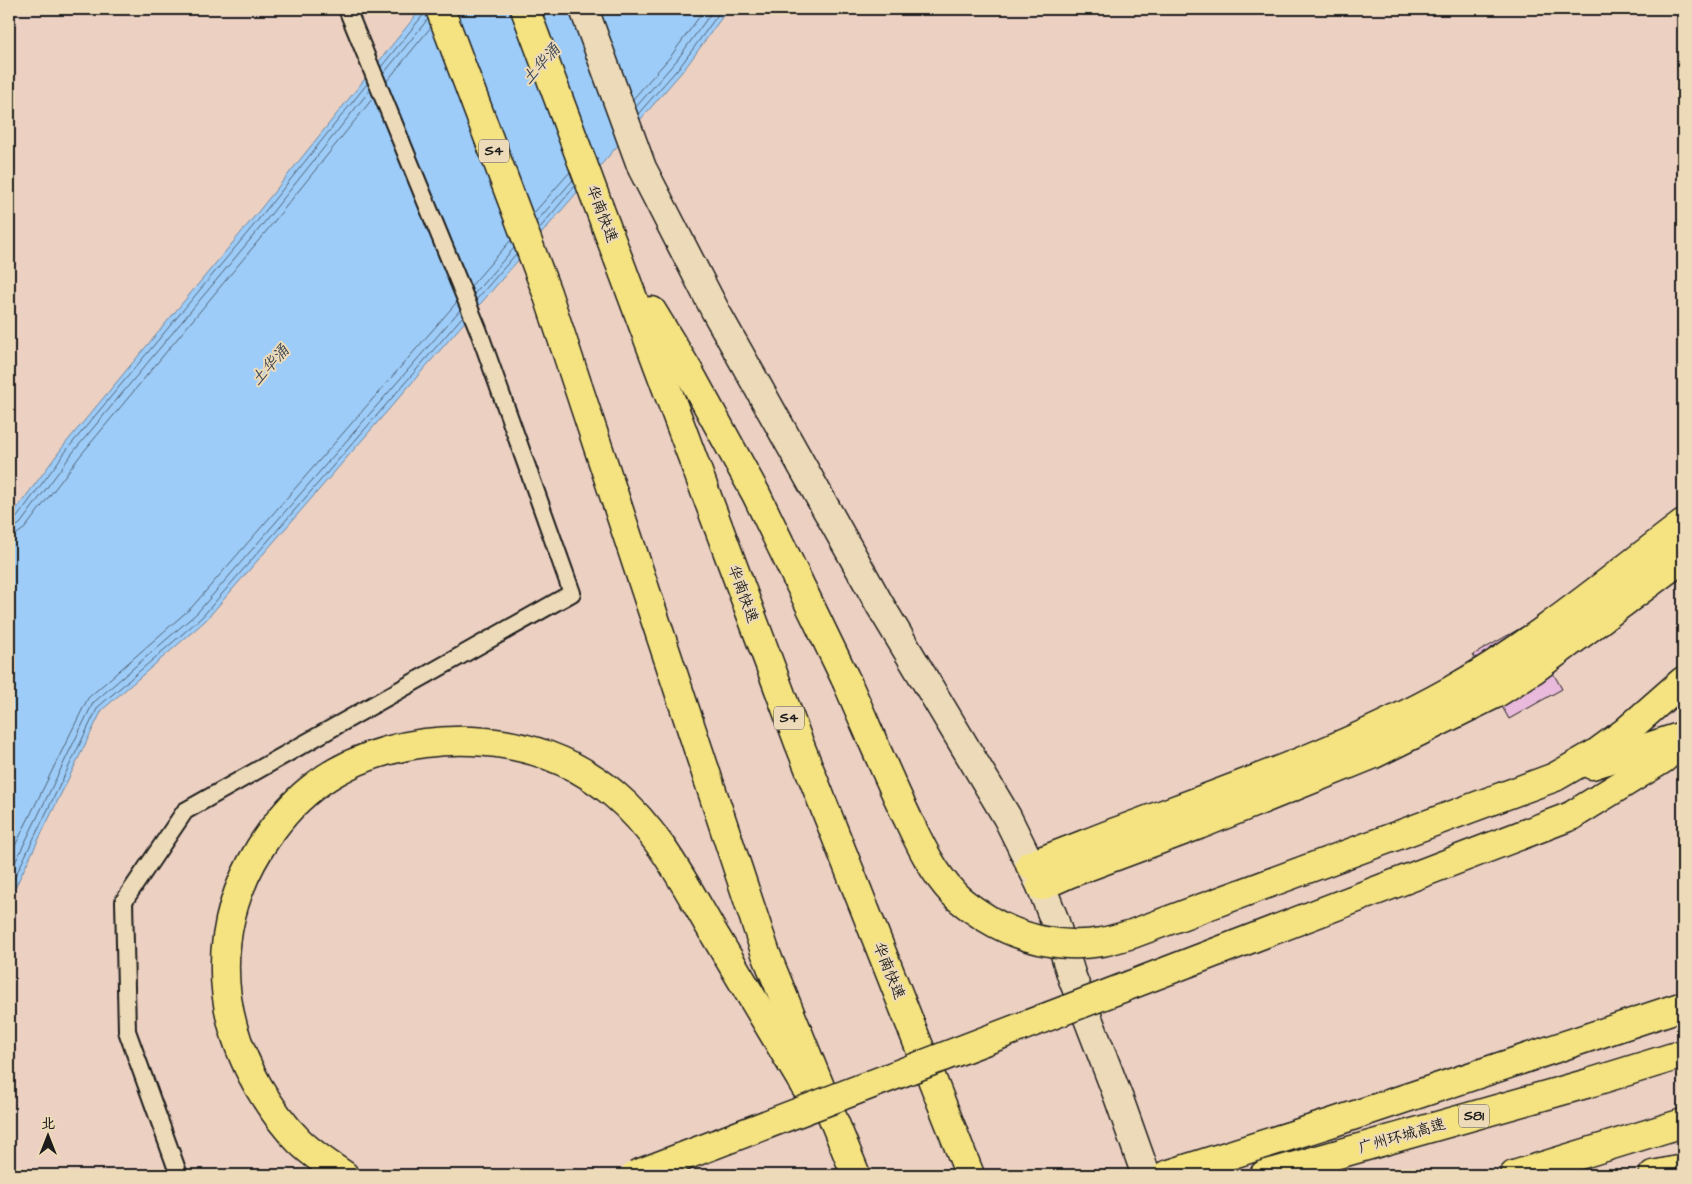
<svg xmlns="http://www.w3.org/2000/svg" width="1692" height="1184" viewBox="0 0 1692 1184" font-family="'Architects Daughter','LXGW WenKai TC',sans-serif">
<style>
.water{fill:#9dccf8;stroke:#6986a0}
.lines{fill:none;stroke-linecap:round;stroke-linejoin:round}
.shore{stroke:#506274;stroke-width:1}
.building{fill:#e9badb;stroke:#1c1c1c}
.lane-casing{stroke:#1c1c1c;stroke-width:20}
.secondary-casing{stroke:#1c1c1c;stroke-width:31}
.highway-casing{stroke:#1c1c1c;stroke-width:31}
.lane{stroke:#eddab8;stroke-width:16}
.secondary{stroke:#eddab8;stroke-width:28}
.highway{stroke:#f5e382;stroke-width:28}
.highway-bridge-casing{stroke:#1c1c1c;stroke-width:31;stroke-linecap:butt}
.highway-bridge{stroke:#f5e382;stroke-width:28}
.labels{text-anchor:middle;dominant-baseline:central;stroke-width:4;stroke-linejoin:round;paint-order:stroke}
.shield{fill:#eddab8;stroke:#5b554b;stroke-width:1}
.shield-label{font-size:14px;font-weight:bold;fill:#1c1c1c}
.street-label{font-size:15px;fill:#1c1c1c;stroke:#eddab8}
.water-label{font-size:16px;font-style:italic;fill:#3c4853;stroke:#eddab8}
</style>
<rect width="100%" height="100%" fill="#ecd0c2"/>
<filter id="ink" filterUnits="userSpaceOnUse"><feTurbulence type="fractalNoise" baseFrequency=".02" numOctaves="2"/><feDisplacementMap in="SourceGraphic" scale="10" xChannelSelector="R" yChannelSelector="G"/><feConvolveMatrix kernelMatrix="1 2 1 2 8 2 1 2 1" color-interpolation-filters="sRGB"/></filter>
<g filter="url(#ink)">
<path class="water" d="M 421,9 L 728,9 L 686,67 L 205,621 L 102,710 L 9,900 L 9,519 L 65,444 L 250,222 Z"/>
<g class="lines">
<g class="shore">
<path d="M 381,67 L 424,14 L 425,9"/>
<path d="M 384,73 L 428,19"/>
<path d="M 387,81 L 431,27"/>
<path d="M 633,99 L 671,56 L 705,9"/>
<path d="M 636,107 L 677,60 L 714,9"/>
<path d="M 638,114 L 682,64 L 722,9"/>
<path d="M 533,214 L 570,172"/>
<path d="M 536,222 L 573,180"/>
<path d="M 539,229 L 575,186"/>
<path d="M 471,286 L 511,240"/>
<path d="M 474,294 L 514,248"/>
<path d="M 476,300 L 516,254"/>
<path d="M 9,522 L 15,520 L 69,447 L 254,225 L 367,84"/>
<path d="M 9,528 L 15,527 L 20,524 L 74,451 L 259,229 L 370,90"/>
<path d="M 9,536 L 17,534 L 25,528 L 80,456 L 264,234 L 373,98"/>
<path d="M 9,858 L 88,698 L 192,607 L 457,302"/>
<path d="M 9,875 L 93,703 L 197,613 L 460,310"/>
<path d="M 9,889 L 98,707 L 202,617 L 463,316"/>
</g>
</g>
<path class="building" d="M 1526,625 L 1562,689 L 1509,719 L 1473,655 Z"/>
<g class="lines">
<defs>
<path id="lane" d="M 179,1175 L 127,1031 L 124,901 L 185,811 L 572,593 L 478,329 L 347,9"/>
<path id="secondary" d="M 584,9 L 642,168 L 716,312 L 880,605 L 1007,817 L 1041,886 L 1054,919 L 1072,977 L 1119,1099 L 1146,1175"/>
<g id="highway">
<path d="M 440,9 L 547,293 L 766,954 L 856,1175"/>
<path d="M 525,9 L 799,743 L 970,1175"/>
<path d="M 652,311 L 688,370 L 756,494 L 846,680"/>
<path d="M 1592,765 L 1679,737"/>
<path d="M 1555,777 L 1595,754 L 1625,732 L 1683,681"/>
<path d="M 1571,816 L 1663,759 L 1683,741"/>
<path d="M 1030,865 C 1064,853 1096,839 1129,827 C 1238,786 1348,748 1450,691 C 1533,644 1607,582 1683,524"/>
<path d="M 1041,886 L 1068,874 L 1199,825 L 1372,755 L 1497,693 L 1533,670 L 1683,558"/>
<path d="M 344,1175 C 329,1165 312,1154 299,1141 C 283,1125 269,1105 258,1086 C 214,1009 213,924 260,848 C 274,826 290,805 312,788 C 356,753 416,739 472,741 C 524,743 574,760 614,794 C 657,830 682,879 710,927 C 742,980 774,1034 806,1088"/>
<path d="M 1166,1175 L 1331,1123 L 1683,1006"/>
<path d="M 1264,1175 L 1589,1083 L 1683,1054"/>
<path d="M 1514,1175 L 1683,1123"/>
<path d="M 1653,1175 L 1683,1169"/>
</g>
</defs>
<use href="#lane" class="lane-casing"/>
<use href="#secondary" class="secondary-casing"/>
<use href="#highway" class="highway-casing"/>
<use href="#lane" class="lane"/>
<use href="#secondary" class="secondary"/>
<use href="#highway" class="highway"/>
<defs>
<g id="highway-bridge">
<path d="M 846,680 C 866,725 885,771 906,815 C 919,842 932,871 953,893 C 962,903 975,911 986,918 C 1020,939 1062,949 1102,942 C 1112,940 1122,937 1132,934 L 1555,777"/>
<path d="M 635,1175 L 1571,816"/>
</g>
</defs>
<use href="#highway-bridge" class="highway-bridge-casing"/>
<use href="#highway-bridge" class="highway-bridge"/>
</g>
</g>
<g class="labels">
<g class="shield">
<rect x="479" y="139.5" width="30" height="23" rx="4"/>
<rect x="774" y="706.5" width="30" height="23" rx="4"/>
<rect x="1459" y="1104.5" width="30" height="23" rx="4"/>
</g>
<g class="shield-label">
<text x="494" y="151">S4</text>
<text x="789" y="718">S4</text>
<text x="1474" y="1116">S81</text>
</g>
<g class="street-label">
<text transform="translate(602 214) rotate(69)">华南快速</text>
<text transform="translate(743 594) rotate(70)">华南快速</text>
<text transform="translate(889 971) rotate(68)">华南快速</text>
<text transform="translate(1402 1136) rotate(-16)">广州环城高速</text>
</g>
<g class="water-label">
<text transform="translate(541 64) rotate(-48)">土华涌</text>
<text transform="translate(270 365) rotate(-48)">土华涌</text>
</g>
</g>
<rect width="1692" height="1184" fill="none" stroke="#eddab8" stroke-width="30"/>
<rect x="15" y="15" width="1662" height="1154" fill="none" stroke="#1c1c1c" stroke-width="2" filter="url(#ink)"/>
<g transform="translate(48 1136)" stroke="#eddab8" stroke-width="4" paint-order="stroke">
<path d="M0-4L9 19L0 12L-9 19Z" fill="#1c1c1c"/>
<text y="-8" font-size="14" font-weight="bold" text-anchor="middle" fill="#1c1c1c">北</text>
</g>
</svg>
